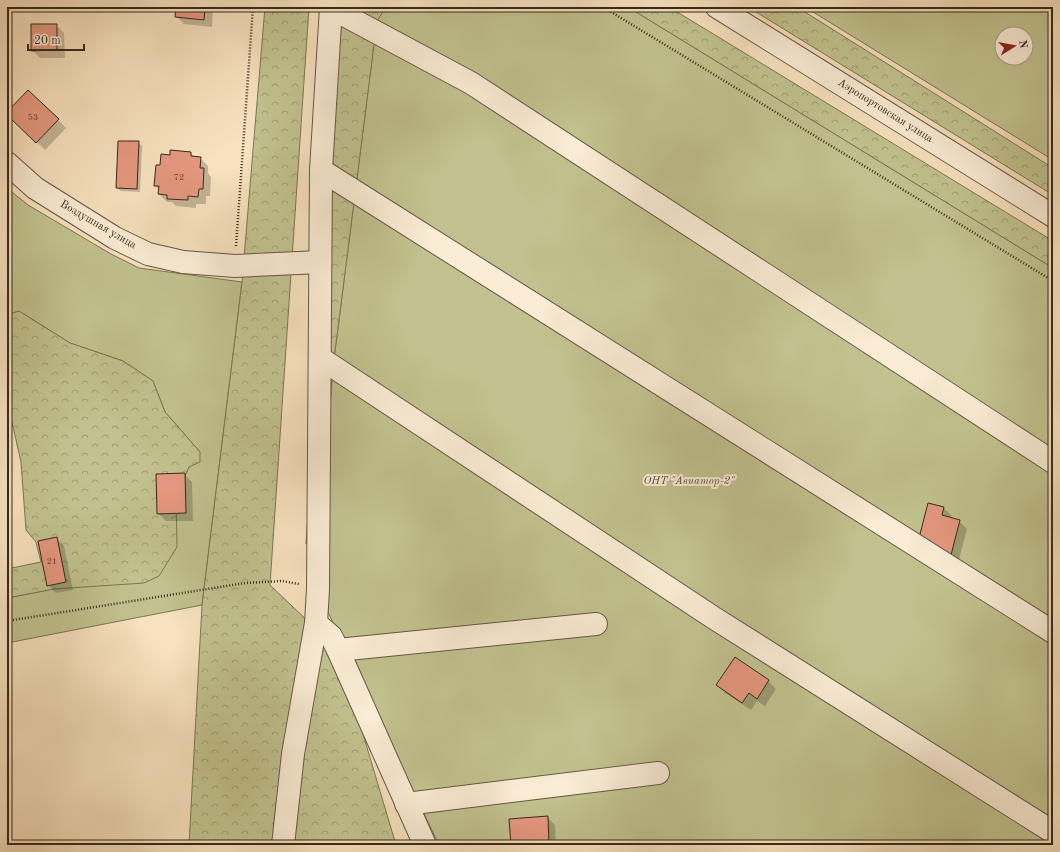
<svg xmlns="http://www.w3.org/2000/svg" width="1060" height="852" viewBox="0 0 1060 852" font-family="'Old Standard TT',serif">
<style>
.green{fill:#c1c28f;stroke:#7b7656;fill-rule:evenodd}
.forest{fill:url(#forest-crowns);stroke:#7b7656}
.shadow{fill:#0003}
.building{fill:#e5987f;stroke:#352b1d}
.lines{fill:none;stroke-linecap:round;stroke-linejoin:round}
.minor-casing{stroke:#665845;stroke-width:24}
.path{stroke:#352b1d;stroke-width:2.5;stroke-dasharray:1 2;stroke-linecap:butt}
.minor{stroke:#faecd5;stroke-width:22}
.labels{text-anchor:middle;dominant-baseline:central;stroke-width:4;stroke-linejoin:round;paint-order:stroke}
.number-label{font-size:9px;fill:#614636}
.street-label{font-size:11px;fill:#352b1d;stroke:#faecd5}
.park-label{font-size:11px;font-style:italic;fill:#58513a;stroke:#faecd5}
</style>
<defs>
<pattern id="forest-crowns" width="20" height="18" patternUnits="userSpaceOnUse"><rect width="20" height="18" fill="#c1c28f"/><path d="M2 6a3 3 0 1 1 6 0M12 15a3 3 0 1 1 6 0" fill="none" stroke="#9e9e74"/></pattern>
</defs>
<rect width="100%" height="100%" fill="#f7e1be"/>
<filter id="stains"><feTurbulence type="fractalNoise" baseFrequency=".005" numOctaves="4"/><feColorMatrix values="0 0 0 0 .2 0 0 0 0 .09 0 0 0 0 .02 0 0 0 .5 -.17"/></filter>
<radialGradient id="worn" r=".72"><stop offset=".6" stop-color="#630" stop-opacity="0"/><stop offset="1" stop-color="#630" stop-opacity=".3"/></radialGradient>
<g class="green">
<path d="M 386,7 L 628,7 L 1053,268 L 1053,845 L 439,845 L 324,604 L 320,536 L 333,367 L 377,20 Z"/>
<path d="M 805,7 L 1053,7 L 1053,160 ZM 1002,34 L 1026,34 L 1026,58 L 1002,58 Z"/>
<path d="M 7,188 L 28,205 L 111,254 L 139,268 L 242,282 L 202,605 L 7,643 L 7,598 L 54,589 L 176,497 L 189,467 L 200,452 L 165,412 L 153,381 L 123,361 L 70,343 L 19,311 L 7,315 Z"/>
</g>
<g class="forest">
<path d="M 265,7 L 309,7 L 270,585 L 338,650 L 396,845 L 189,845 L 202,605 L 242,282 Z"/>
<path d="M 342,7 L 386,7 L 377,21 L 333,367 L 320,536 L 306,544 Z"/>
<path d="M 628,7 L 669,7 L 1053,241 L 1053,268 Z"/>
<path d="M 748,7 L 797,7 L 1053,168 L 1053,195 Z"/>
<path d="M 19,311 L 70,343 L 123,361 L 153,381 L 165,412 L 200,452 L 200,462 L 189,467 L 176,497 L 177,547 L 159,576 L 144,583 L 54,589 L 7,598 L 7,569 L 41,562 L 36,542 L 26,530 L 21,462 L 7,400 L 7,315 Z"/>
</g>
<g class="shadow">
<path d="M 177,7 L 213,7 L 212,27 L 184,24 L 176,16 Z"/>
<path d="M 56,25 L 64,33 L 65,58 L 40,58 L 32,50 Z"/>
<path d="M 7,113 L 58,120 L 66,128 L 45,150 Z"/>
<path d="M 138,142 L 142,146 L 140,192 L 121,191 L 117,188 Z"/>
<path d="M 190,153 L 195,157 L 200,158 L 208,166 L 208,173 L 211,177 L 210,196 L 206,196 L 206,204 L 196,204 L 196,208 L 176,206 L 172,202 L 167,202 L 159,194 L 160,190 L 155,186 L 161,166 L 171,156 Z"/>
<path d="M 184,474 L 192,482 L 193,521 L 166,521 L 158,513 Z"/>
<path d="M 944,508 L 952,516 L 951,519 L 959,521 L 967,529 L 958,563 L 927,549 Z"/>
<path d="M 56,538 L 64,546 L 73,590 L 56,593 L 48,585 Z"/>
<path d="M 768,681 L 776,689 L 765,706 L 757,701 L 751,710 L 725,693 L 718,685 Z"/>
<path d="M 547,817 L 555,825 L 556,845 L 512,845 Z"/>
</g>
<g class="building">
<path d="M 176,7 L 205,7 L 204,20 L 175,17 Z"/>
<path d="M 31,24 L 57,24 L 57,50 L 31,51 Z"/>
<path d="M 28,90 L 59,119 L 36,143 L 7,115 L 7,112 Z"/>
<path d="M 118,141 L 139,141 L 137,189 L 116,188 Z"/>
<path d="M 170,150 L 191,152 L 191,156 L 201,157 L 200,168 L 204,168 L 203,189 L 199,189 L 198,197 L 188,196 L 188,200 L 167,199 L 167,195 L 158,194 L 159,186 L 154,186 L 156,165 L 160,165 L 161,154 L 170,155 Z"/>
<path d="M 185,473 L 186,513 L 157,514 L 156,474 Z"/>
<path d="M 928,503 L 944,507 L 942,515 L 960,520 L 951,555 L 919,538 Z"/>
<path d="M 57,537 L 66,582 L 47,586 L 38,541 Z"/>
<path d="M 735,657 L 769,680 L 757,699 L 749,693 L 742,703 L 716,685 Z"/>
<path d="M 548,816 L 549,845 L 511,845 L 509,819 Z"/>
</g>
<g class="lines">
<defs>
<g id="minor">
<path d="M 717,7 L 1053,216"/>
<path d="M 331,8 L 471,83 L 1053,462"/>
<path d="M 7,163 L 35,188 L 115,238 L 148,254 L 183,262 L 235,266 L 320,262"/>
<path d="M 321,170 L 1053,632"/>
<path d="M 320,358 L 714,618 L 1053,832"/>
<path d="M 316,623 L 331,636 L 338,650 L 425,845"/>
<path d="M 338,650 L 596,624"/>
<path d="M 406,804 L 658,773"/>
<path d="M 283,845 L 293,754 L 316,623 L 318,589 L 321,170 L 331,7"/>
</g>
</defs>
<use href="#minor" class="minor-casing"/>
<g class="path">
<path d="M 603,7 L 1053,281"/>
<path d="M 236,246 L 253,7"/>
<path d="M 7,621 L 245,583 L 282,581 L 299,584"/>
</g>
<use href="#minor" class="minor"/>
</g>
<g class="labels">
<g class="number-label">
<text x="33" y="117">53</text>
<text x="179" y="177">72</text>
<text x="52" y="561">21</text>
</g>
<g class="street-label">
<text transform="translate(885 111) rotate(32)">Аэропортовская улица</text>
<text transform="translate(98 225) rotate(30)">Воздушная улица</text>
</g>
<g class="park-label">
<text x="689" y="481">ОНТ "Авиатор-2"</text>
</g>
</g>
<rect width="1060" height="852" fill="none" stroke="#f7e1be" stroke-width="24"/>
<rect x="8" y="8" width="1044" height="836" fill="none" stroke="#352b1d" stroke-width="2"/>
<rect x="12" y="12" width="1036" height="828" fill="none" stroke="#352b1d"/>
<g transform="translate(1014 46) rotate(79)"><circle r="19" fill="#faecd5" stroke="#ab9f8b"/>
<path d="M0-3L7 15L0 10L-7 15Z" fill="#8f2418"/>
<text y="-6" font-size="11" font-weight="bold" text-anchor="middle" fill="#352b1d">N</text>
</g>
<path d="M28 44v6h56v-6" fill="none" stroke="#352b1d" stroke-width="2"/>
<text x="34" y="44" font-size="12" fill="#352b1d" stroke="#faecd5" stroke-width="3" paint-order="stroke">20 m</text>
<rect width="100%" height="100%" filter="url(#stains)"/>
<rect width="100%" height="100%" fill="url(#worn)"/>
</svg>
